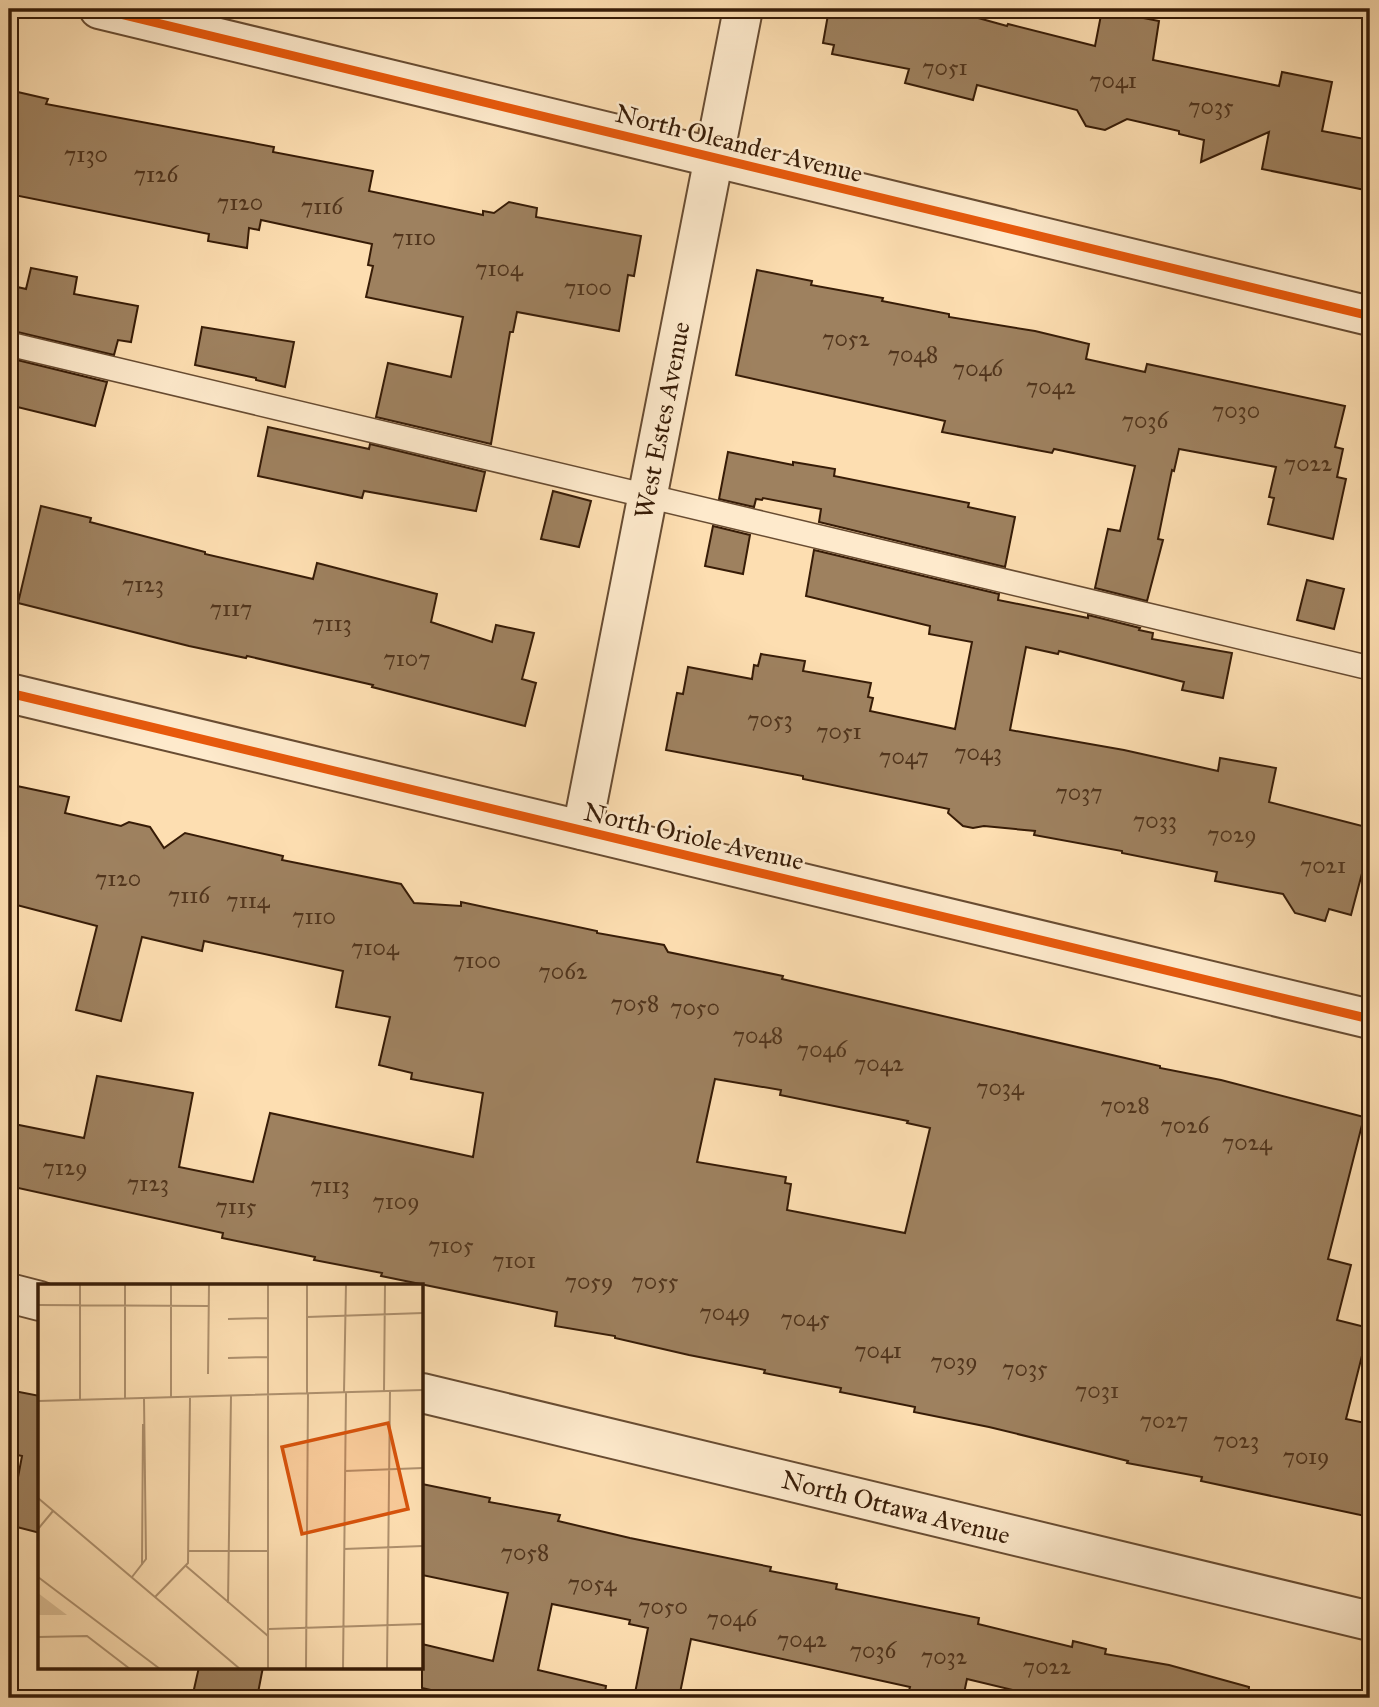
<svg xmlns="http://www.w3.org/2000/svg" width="1379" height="1707" viewBox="0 0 1379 1707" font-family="'IM FELL Great Primer',serif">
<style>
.building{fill:#9e815f;stroke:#371c07;stroke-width:2;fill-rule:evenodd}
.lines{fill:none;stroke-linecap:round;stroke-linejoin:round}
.service-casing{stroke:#684c32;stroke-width:26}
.minor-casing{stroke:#684c32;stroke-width:42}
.service{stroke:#feeacc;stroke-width:23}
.minor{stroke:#feeacc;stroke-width:38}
.cycleway-casing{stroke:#feeacc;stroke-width:13}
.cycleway{stroke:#e8590c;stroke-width:9}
.labels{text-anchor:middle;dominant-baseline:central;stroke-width:5;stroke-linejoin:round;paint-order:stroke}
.number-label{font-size:23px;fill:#51351d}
.street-label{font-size:26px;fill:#371c07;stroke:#feeacc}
.inset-road{fill:none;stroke:#ae906d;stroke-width:2}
.view{fill:#d6530c;fill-opacity:0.15;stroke:#d6530c;stroke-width:3.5}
.inset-edge{fill:none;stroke:#371c07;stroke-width:3.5}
</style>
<rect width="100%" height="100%" fill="#fddeb1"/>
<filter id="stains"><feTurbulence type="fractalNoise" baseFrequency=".00286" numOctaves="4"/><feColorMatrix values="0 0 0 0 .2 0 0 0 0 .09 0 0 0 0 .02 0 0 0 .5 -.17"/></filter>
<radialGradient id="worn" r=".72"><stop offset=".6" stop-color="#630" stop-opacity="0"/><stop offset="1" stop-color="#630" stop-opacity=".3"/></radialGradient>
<g class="building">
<path d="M 829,9 L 946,9 L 1007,26 L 1008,24 L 1095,46 L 1102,10 L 1159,21 L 1153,60 L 1279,86 L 1282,72 L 1332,82 L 1322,131 L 1370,140 L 1370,191 L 1262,169 L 1269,132 L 1201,162 L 1204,140 L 1179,134 L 1179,131 L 1127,119 L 1105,130 L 1086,126 L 1077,110 L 977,85 L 973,100 L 905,83 L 909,69 L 832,54 L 834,45 L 823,43 Z"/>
<path d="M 9,90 L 48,99 L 46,104 L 274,147 L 273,152 L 373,171 L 369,191 L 483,215 L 483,211 L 494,213 L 509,202 L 537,208 L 536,217 L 641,236 L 634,276 L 628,275 L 619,331 L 517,312 L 513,332 L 510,332 L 491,444 L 376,417 L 388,363 L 451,377 L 463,317 L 366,297 L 373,266 L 368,265 L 372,244 L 261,220 L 259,230 L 249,228 L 247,248 L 208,241 L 209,234 L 9,194 Z"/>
<path d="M 31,268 L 77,277 L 74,294 L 138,306 L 131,342 L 118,340 L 114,355 L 9,330 L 9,285 L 26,289 Z"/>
<path d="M 757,270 L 812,281 L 811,285 L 883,298 L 882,301 L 949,314 L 949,317 L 1035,331 L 1089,344 L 1086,359 L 1145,372 L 1147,364 L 1345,406 L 1335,447 L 1343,449 L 1337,477 L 1346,479 L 1333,539 L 1268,524 L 1274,498 L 1269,497 L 1276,467 L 1179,449 L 1174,471 L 1172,470 L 1158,539 L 1163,540 L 1147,601 L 1095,588 L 1108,529 L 1120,531 L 1135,466 L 1054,449 L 1052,453 L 942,432 L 945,421 L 736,375 Z"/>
<path d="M 202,327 L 294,342 L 285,387 L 256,380 L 256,378 L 195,365 Z"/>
<path d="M 9,358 L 107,382 L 95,426 L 9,405 Z"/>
<path d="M 268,427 L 369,449 L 370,444 L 485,472 L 476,511 L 364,491 L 362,498 L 258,476 Z"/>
<path d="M 728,452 L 793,465 L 793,462 L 835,469 L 834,476 L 969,503 L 968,507 L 1015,517 L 1005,567 L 819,522 L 821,509 L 763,498 L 762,500 L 756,499 L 754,507 L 719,499 Z"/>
<path d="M 553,491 L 591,501 L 579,547 L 541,539 Z"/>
<path d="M 41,506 L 91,518 L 90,522 L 205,552 L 205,554 L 313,579 L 317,563 L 437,594 L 431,622 L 492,642 L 496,625 L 534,633 L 522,679 L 536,683 L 525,726 L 372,687 L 373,685 L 247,656 L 246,658 L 189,646 L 18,603 Z"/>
<path d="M 713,526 L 750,535 L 743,574 L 705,566 Z"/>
<path d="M 814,550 L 999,594 L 998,600 L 1088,618 L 1088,615 L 1140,628 L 1139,630 L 1153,633 L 1152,639 L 1232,653 L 1223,698 L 1182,690 L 1184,682 L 1059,651 L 1058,654 L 1026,647 L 1010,730 L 1124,750 L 1218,771 L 1220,758 L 1276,768 L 1269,802 L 1370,828 L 1370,843 L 1351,915 L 1329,909 L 1325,921 L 1295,913 L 1283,894 L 1215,881 L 1217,872 L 1122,853 L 1122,851 L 1034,835 L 1035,831 L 984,826 L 973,828 L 963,826 L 948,813 L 949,809 L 803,779 L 803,776 L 666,750 L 677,693 L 683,694 L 688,667 L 752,679 L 754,665 L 758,666 L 761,654 L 805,661 L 803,671 L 871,683 L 868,697 L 873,698 L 870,711 L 955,729 L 972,642 L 929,634 L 930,626 L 806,596 Z"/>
<path d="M 1307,580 L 1344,589 L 1334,629 L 1297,620 Z"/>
<path d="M 17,786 L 69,797 L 65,813 L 121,826 L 129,822 L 150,827 L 164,848 L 185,833 L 283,856 L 282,860 L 401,884 L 414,903 L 461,906 L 461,902 L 597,931 L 597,933 L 664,945 L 668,952 L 783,976 L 782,979 L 1160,1066 L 1160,1068 L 1221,1080 L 1364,1117 L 1328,1259 L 1351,1265 L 1337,1320 L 1369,1328 L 1346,1419 L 1370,1424 L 1370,1517 L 1201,1481 L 1202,1477 L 1127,1463 L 1128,1461 L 989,1427 L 914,1412 L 915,1407 L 840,1392 L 841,1388 L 764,1373 L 765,1370 L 689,1355 L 615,1338 L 615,1336 L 555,1326 L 557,1312 L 381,1276 L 382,1273 L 314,1260 L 315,1257 L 222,1238 L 223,1233 L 9,1186 L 9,1123 L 84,1138 L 97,1076 L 193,1093 L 179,1167 L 253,1182 L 270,1113 L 473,1157 L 483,1093 L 411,1079 L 412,1073 L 379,1065 L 390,1017 L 336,1007 L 343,971 L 204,941 L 202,951 L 142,937 L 121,1021 L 76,1010 L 97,926 L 9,903 L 9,827 ZM 715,1079 L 781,1090 L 780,1095 L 908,1121 L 907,1123 L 930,1128 L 905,1233 L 787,1210 L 791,1184 L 785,1183 L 786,1177 L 697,1162 Z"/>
<path d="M 9,1390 L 40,1396 L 40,1533 L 9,1525 L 22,1456 L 9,1453 Z"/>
<path d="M 422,1484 L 490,1498 L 489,1502 L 560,1515 L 558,1521 L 630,1538 L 771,1567 L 770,1571 L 837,1584 L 836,1589 L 979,1618 L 978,1624 L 1072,1647 L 1073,1641 L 1106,1649 L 1105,1654 L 1169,1665 L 1249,1687 L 1248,1698 L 1028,1698 L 1029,1694 L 967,1679 L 963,1698 L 926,1698 L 908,1694 L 910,1687 L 691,1639 L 679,1698 L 634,1698 L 648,1628 L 629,1624 L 630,1620 L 552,1604 L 538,1670 L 606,1686 L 604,1698 L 486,1698 L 458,1693 L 457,1696 L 422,1688 L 422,1644 L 493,1661 L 508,1593 L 422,1575 Z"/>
<path d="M 199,1667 L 263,1667 L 257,1698 L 192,1698 Z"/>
</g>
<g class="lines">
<defs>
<path id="service" d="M 9,344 L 1370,668"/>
<g id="minor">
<path d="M 99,9 L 1370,316"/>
<path d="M 9,693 L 1370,1019"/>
<path d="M 582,830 L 743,9"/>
<path d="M 9,1293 L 40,1301"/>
<path d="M 422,1393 L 1370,1621"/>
</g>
</defs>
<use href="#service" class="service-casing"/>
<use href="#minor" class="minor-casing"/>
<use href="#service" class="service"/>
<use href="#minor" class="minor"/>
<defs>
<g id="cycleway">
<path d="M 99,9 L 1370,316"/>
<path d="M 9,693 L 1370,1019"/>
</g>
</defs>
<use href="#cycleway" class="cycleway-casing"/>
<use href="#cycleway" class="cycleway"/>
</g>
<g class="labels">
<g class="number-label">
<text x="945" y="67">7051</text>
<text x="1113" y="80">7041</text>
<text x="1211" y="106">7035</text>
<text x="86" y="154">7130</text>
<text x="156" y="174">7126</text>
<text x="240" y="202">7120</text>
<text x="322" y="206">7116</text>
<text x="414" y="237">7110</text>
<text x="499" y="268">7104</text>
<text x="588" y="287">7100</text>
<text x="846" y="338">7052</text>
<text x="913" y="354">7048</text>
<text x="978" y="368">7046</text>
<text x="1051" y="386">7042</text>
<text x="1236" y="410">7030</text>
<text x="1145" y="420">7036</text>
<text x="1308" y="463">7022</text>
<text x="143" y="584">7123</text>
<text x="231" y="608">7117</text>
<text x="332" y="623">7113</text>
<text x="407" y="658">7107</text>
<text x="770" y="719">7053</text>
<text x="839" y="731">7051</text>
<text x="978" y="752">7043</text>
<text x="904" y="756">7047</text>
<text x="1079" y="792">7037</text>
<text x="1155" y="820">7033</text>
<text x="1232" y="834">7029</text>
<text x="1323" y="865">7021</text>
<text x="118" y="878">7120</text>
<text x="189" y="895">7116</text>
<text x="248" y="900">7114</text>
<text x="314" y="916">7110</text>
<text x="375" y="947">7104</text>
<text x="477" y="960">7100</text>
<text x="563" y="971">7062</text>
<text x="635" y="1003">7058</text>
<text x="695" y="1007">7050</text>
<text x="758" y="1035">7048</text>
<text x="822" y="1049">7046</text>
<text x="879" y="1063">7042</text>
<text x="1000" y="1087">7034</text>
<text x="1125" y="1105">7028</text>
<text x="1185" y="1125">7026</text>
<text x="1247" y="1142">7024</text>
<text x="65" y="1167">7129</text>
<text x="148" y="1183">7123</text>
<text x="330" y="1185">7113</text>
<text x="396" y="1201">7109</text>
<text x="236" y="1206">7115</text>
<text x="451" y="1245">7105</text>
<text x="514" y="1260">7101</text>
<text x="589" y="1281">7059</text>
<text x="655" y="1281">7055</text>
<text x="725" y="1312">7049</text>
<text x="805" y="1318">7045</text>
<text x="878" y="1350">7041</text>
<text x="954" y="1361">7039</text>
<text x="1025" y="1368">7035</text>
<text x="1097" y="1390">7031</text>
<text x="1164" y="1420">7027</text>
<text x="1236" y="1440">7023</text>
<text x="1306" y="1456">7019</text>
<text x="525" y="1552">7058</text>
<text x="592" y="1583">7054</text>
<text x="663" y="1606">7050</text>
<text x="732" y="1618">7046</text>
<text x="802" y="1639">7042</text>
<text x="873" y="1650">7036</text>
<text x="944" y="1656">7032</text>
<text x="1047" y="1666">7022</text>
</g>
<g class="street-label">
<text transform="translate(739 143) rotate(14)">North Oleander Avenue</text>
<text transform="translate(662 420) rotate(-79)">West Estes Avenue</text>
<text transform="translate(694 836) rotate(13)">North Oriole Avenue</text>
<text transform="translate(896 1507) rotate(14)">North Ottawa Avenue</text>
</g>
</g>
<g transform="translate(38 1284)">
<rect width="385" height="385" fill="#fddeb1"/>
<path d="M 0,309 L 29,331 L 0,331 Z" fill="#dbbd94"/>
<path class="inset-road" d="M 0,21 L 171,22M 269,33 L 385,29M 190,35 L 230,34M 190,74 L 230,73M 170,90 L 171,0M 346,107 L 347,0M 306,108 L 308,0M 269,109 L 269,0M 133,113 L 133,0M 87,114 L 87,0M 42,116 L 42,0M 0,117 L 385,106M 307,187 L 385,184M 0,214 L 202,385M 0,245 L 15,227M 306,265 L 385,262M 151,267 L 231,267M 104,281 L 105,140M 148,282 L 230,352M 0,293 L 122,385M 94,293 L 108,275 L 106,115M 117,313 L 150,279 L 152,114M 190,319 L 193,112M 231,345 L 385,340M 0,353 L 49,352 L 92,385M 230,385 L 230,0M 268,385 L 270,110M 305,385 L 308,109M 349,385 L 352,107"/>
<path class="view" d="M 350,139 L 370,225 L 264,250 L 244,163 Z"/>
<rect width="385" height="385" class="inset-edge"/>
</g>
<rect width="1379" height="1707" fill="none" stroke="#fddeb1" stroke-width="35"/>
<rect x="10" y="10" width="1358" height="1686" fill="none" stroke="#371c07" stroke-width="3.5"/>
<rect x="18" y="18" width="1344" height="1672" fill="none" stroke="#371c07" stroke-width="2"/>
<rect width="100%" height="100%" filter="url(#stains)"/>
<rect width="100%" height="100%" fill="url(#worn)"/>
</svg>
